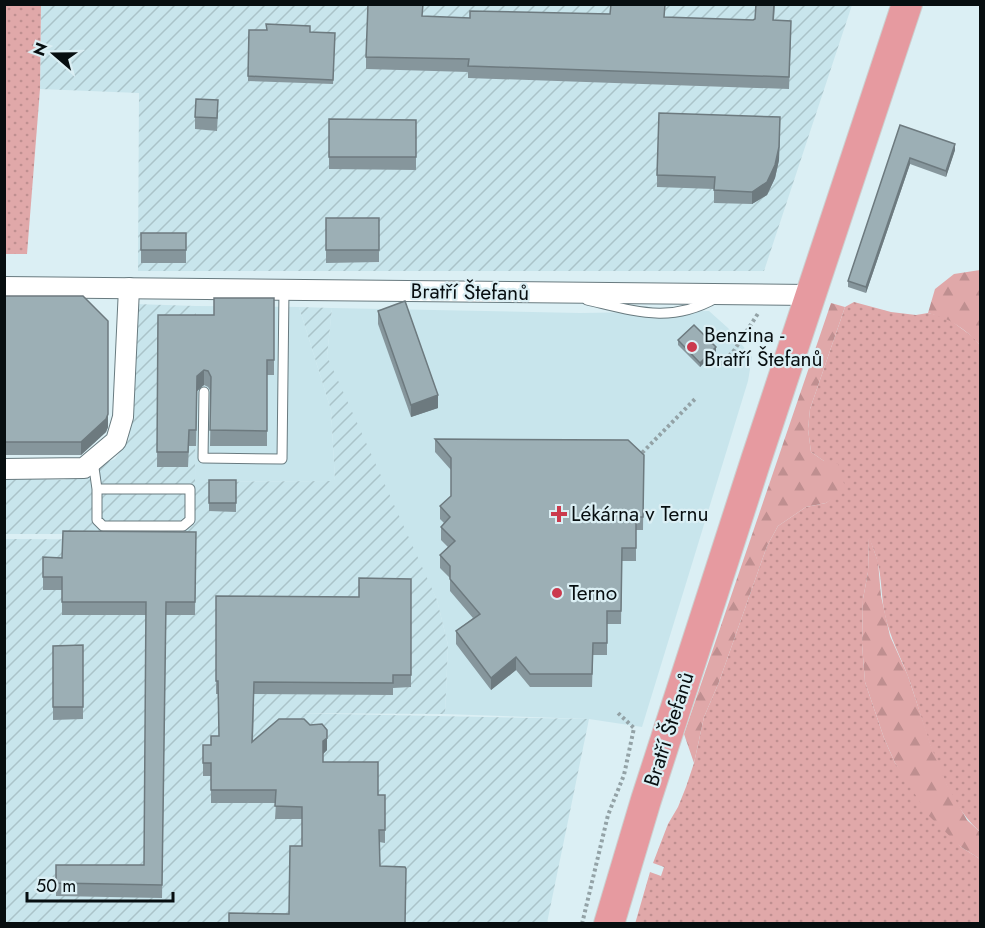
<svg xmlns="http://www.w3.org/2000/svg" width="985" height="928" viewBox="0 0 985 928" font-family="Jost,sans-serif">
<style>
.built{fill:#c8e5ec}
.industrial{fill:url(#industrial-furrows)}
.grass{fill:url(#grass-dots)}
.forest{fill:url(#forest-firs)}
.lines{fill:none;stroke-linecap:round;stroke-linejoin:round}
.service-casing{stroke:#687a7f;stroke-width:11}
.minor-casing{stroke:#687a7f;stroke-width:22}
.primary-casing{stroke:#cdcfcf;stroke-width:32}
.path{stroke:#93a2a6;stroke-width:4;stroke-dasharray:3 3;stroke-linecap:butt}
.service{stroke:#fff;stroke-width:9}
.minor{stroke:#fff;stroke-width:20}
.primary{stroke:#e69aa0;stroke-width:30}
.wall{fill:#86969c}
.shaded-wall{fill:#6d7a7f}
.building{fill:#9cafb5;stroke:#6d7a7f;stroke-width:1.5}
.poi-dot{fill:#cb3a4d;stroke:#dbeff4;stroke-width:2}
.labels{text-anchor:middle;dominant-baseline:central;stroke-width:4.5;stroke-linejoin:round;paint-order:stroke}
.street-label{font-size:21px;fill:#070e10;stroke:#dbeff4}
.poi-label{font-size:21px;fill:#070e10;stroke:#dbeff4;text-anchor:start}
</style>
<defs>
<pattern id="industrial-furrows" width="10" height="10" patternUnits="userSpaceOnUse" patternTransform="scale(1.5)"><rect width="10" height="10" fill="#c8e5ec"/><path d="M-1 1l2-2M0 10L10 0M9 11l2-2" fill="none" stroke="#aac3c9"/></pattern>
<pattern id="grass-dots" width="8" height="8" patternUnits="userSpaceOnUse" patternTransform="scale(1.5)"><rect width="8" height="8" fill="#e0a8a9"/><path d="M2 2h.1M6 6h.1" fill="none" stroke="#bf8f90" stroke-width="1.8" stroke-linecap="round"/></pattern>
<pattern id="forest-firs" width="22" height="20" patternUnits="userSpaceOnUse" patternTransform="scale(1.5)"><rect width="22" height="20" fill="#e0a8a9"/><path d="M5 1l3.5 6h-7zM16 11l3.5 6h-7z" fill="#bf8f90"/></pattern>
</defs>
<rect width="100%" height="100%" fill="#dbeff4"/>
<g class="built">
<path d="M 196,306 L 299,307 L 331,410 L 335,481 L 195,482 Z"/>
<path d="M 332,308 L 580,313 L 709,311 L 728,328 L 752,357 L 748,381 L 642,727 L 589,719 L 445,714 L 448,645 L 437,600 L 356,432 L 327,356 Z"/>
</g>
<g class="industrial">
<path d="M 41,5 L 852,5 L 764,271 L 138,271 L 139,93 L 40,89 Z"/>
<path d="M 135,304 L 196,306 L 195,482 L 335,481 L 331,410 L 299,307 L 332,308 L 327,356 L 437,600 L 448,645 L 445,714 L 285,713 L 589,719 L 547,923 L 5,923 L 5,539 L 178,540 L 68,534 L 5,534 L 5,478 L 64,480 L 115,459 L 129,439 Z"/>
</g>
<g class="grass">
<path d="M 4,5 L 41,5 L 40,89 L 27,254 L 5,254 Z"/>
<path d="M 854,302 L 891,312 L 916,315 L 928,313 L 946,317 L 973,337 L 980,345 L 980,832 C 939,794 927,731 909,679 C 901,657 890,638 885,615 C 881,597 882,577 877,560 C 875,553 872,545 869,538 L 868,572 L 863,599 L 862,644 L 865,682 L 884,738 L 895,763 L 911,784 L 961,847 L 980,859 L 980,923 L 635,924 L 650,872 L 661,876 L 664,867 L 653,863 L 668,824 L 678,807 L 686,787 L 694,763 L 704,717 L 719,682 L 767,546 L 778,526 L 806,507 L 826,503 L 836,495 L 824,461 L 811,452 L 808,429 L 810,409 L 845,307 Z"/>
</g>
<g class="forest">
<path d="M 980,270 L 980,345 C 966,329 949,318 928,313 L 935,289 L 954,274 Z"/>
<path d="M 831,303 L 845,307 L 810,409 L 808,429 L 811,452 L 824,461 L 838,464 L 846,490 L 826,503 L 806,507 L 778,526 L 767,546 L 719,682 L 704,717 L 694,763 L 684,734 Z"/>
<path d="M 869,536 L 878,562 L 881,596 L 890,636 L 908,676 L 931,746 L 947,785 L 967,820 L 980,832 L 980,859 L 961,847 L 929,816 L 895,763 L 884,738 L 865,682 L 862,644 L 863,599 L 868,572 Z"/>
</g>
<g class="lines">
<defs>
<g id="service">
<path d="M 587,300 C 635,311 670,324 716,298"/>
<path d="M 204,392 L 203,458 L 282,459 L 284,290"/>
<path d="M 93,461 L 97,489 L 97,520 L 103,526 L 183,526 L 190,520 L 190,489 L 97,489"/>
</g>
<g id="minor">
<path d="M 4,287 L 810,295"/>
<path d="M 4,469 L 84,468 L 116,441 L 123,417 L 129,288"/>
</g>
<path id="primary" d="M 609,924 L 646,800 L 756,460 L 907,4"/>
</defs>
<use href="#service" class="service-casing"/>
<use href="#minor" class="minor-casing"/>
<use href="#primary" class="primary-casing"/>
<g class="path">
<path d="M 720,364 L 733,352 L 759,312"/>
<path d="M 638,457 L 696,398"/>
<path d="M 582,924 L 608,815 L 624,775 L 634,728 L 618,713"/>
</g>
<use href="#service" class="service"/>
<use href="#minor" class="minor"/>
<use href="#primary" class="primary"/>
</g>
<g class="wall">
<path d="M 756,4 L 775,4 L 774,20 L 791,34 L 789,89 L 468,78 L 468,72 L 366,69 L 366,57 L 423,16 L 470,18 L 665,17 L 753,20 L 755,19 Z"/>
<path d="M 249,30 L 335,33 L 333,84 L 248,81 Z"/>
<path d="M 218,113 L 217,131 L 195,129 L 195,117 Z"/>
<path d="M 329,119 L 416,120 L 416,170 L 329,169 Z"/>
<path d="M 900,125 L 955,150 L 946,177 L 910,164 L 866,293 L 848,287 L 848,281 Z"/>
<path d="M 780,130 L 779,160 L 775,178 L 767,195 L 752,204 L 714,203 L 714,189 L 657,187 L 657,175 Z"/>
<path d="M 326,218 L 379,218 L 379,262 L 326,263 Z"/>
<rect x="141" y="233" width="45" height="30"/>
<path d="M 4,296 L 108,427 L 106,432 L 81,455 L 4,455 Z"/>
<path d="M 274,298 L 274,375 L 267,375 L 267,446 L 210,446 L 211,392 L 208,387 L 204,385 L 197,391 L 196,446 L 189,446 L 188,467 L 157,467 L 158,315 L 214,315 Z"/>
<path d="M 378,311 L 438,408 L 411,417 L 378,324 Z"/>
<path d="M 678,340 L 716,351 L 700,367 L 678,345 Z"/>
<path d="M 435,439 L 644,455 L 643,530 L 636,530 L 636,561 L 622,561 L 621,624 L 607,624 L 607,655 L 593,655 L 592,687 L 530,687 L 516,670 L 491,690 L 456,644 L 456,631 L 473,618 L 450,591 L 450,578 L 440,568 L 440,555 L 448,547 L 441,540 L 441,527 L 444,523 L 440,519 L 440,506 L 451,496 L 451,470 L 435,452 Z"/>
<path d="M 209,480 L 236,480 L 236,512 L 209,511 Z"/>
<path d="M 196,532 L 195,615 L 166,615 L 162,898 L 56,896 L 56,865 L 144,865 L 146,615 L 62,615 L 62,590 L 43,590 L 43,557 L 62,558 Z"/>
<path d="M 411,579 L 411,687 L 393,688 L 393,695 L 254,694 L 253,742 L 310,725 L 327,730 L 327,750 L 323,754 L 323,762 L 378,795 L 385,795 L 385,843 L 379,842 L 289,914 L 302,846 L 302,819 L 275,819 L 276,803 L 211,803 L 211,776 L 203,776 L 203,745 L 211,745 L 219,736 L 218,694 L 216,694 L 216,596 L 359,597 Z"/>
<path d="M 83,645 L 83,719 L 53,720 L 53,646 Z"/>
</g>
<g class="shaded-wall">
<path d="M 780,117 L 779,160 L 775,178 L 767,195 L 752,204 L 752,192 Z"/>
<path d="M 955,144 L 955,150 L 946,177 L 946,171 Z"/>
<path d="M 910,158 L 910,164 L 866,293 L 866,287 Z"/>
<path d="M 108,321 L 108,427 L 106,432 L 81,455 L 81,442 Z"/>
<path d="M 716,347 L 716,351 L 700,367 L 700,363 Z"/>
<path d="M 204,370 L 204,385 L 197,391 L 196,446 L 197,376 Z"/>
<path d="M 438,395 L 438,408 L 411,417 L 411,405 Z"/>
<path d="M 516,657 L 516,670 L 491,690 L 491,678 Z"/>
<path d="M 327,738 L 327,750 L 323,754 L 323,741 Z"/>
</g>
<g class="building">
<path d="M 368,4 L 423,4 L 422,16 L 470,18 L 470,11 L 610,14 L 611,4 L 665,4 L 664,17 L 753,20 L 755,19 L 756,4 L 774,4 L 773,20 L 791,21 L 789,77 L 468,66 L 469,59 L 366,57 Z"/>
<path d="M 266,24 L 310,26 L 310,32 L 335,33 L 333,80 L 248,76 L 249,30 L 267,30 Z"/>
<path d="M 196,99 L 218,100 L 217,118 L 195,117 Z"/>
<path d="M 659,113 L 780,117 L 779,147 L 775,165 L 767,182 L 752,192 L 714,190 L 715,177 L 657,175 Z"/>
<path d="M 329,119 L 416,120 L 416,157 L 329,157 Z"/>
<path d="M 900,125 L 955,144 L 946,171 L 910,158 L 866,287 L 848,281 Z"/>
<rect x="326" y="218" width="53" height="32"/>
<rect x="141" y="233" width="45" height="17"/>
<path d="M 4,296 L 83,296 L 108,321 L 108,414 L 106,419 L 81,442 L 4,442 Z"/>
<path d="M 214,298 L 274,298 L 274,360 L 267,360 L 267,431 L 210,430 L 211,377 L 208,371 L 204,370 L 197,376 L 196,430 L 189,430 L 188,452 L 157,452 L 158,315 L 214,315 Z"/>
<path d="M 405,301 L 438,395 L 411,405 L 378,311 Z"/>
<path d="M 694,325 L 716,347 L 700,363 L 678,340 Z"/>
<path d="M 435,439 L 628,440 L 644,455 L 643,517 L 636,517 L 636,548 L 622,548 L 621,611 L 607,611 L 607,643 L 593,643 L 592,674 L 530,674 L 516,657 L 491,678 L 456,631 L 480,614 L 450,579 L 450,566 L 440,555 L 455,541 L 441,527 L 450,517 L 440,506 L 451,496 L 451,458 Z"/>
<rect x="209" y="480" width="27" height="23"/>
<path d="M 63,531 L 196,532 L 195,602 L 166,602 L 162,885 L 56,883 L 56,865 L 144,865 L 146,602 L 62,602 L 62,577 L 43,577 L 43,557 L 62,558 Z"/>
<path d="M 359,578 L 411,579 L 411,675 L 393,675 L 393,683 L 254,682 L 252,742 L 279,719 L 304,719 L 310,725 L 322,724 L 327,730 L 327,738 L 323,741 L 323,762 L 378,762 L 378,795 L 385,795 L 385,830 L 379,830 L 380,866 L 405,867 L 406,869 L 405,924 L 229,924 L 229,913 L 289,914 L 290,846 L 302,846 L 302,807 L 275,806 L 276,790 L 211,790 L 211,763 L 203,763 L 203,745 L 211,745 L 211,736 L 219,736 L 218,681 L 216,681 L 216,596 L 359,597 Z"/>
<path d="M 83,645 L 83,707 L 53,707 L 53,646 Z"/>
</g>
<g class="poi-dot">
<circle cx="692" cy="347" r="6"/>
<path d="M556 505h6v6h6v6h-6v6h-6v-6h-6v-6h6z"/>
<circle cx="557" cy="593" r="6"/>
</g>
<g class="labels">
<g class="street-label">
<text transform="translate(470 292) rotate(1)">Bratří Štefanů</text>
<text transform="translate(669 729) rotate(-72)">Bratří Štefanů</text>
</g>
<g class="poi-label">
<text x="704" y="335">Benzina -<tspan x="704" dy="24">Bratří Štefanů</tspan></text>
<text x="571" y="514">Lékárna v Ternu</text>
<text x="569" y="593">Terno</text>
</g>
</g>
<rect width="985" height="928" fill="none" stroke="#070e10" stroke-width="12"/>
<g transform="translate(54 54) rotate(290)" stroke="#dbeff4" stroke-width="4.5" paint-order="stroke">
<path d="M0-4.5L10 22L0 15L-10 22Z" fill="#070e10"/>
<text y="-9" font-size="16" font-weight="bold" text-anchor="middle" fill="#070e10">N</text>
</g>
<path d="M27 892v9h146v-9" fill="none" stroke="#070e10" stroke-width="3"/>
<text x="36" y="892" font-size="18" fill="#070e10" stroke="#dbeff4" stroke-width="4.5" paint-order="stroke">50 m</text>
</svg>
